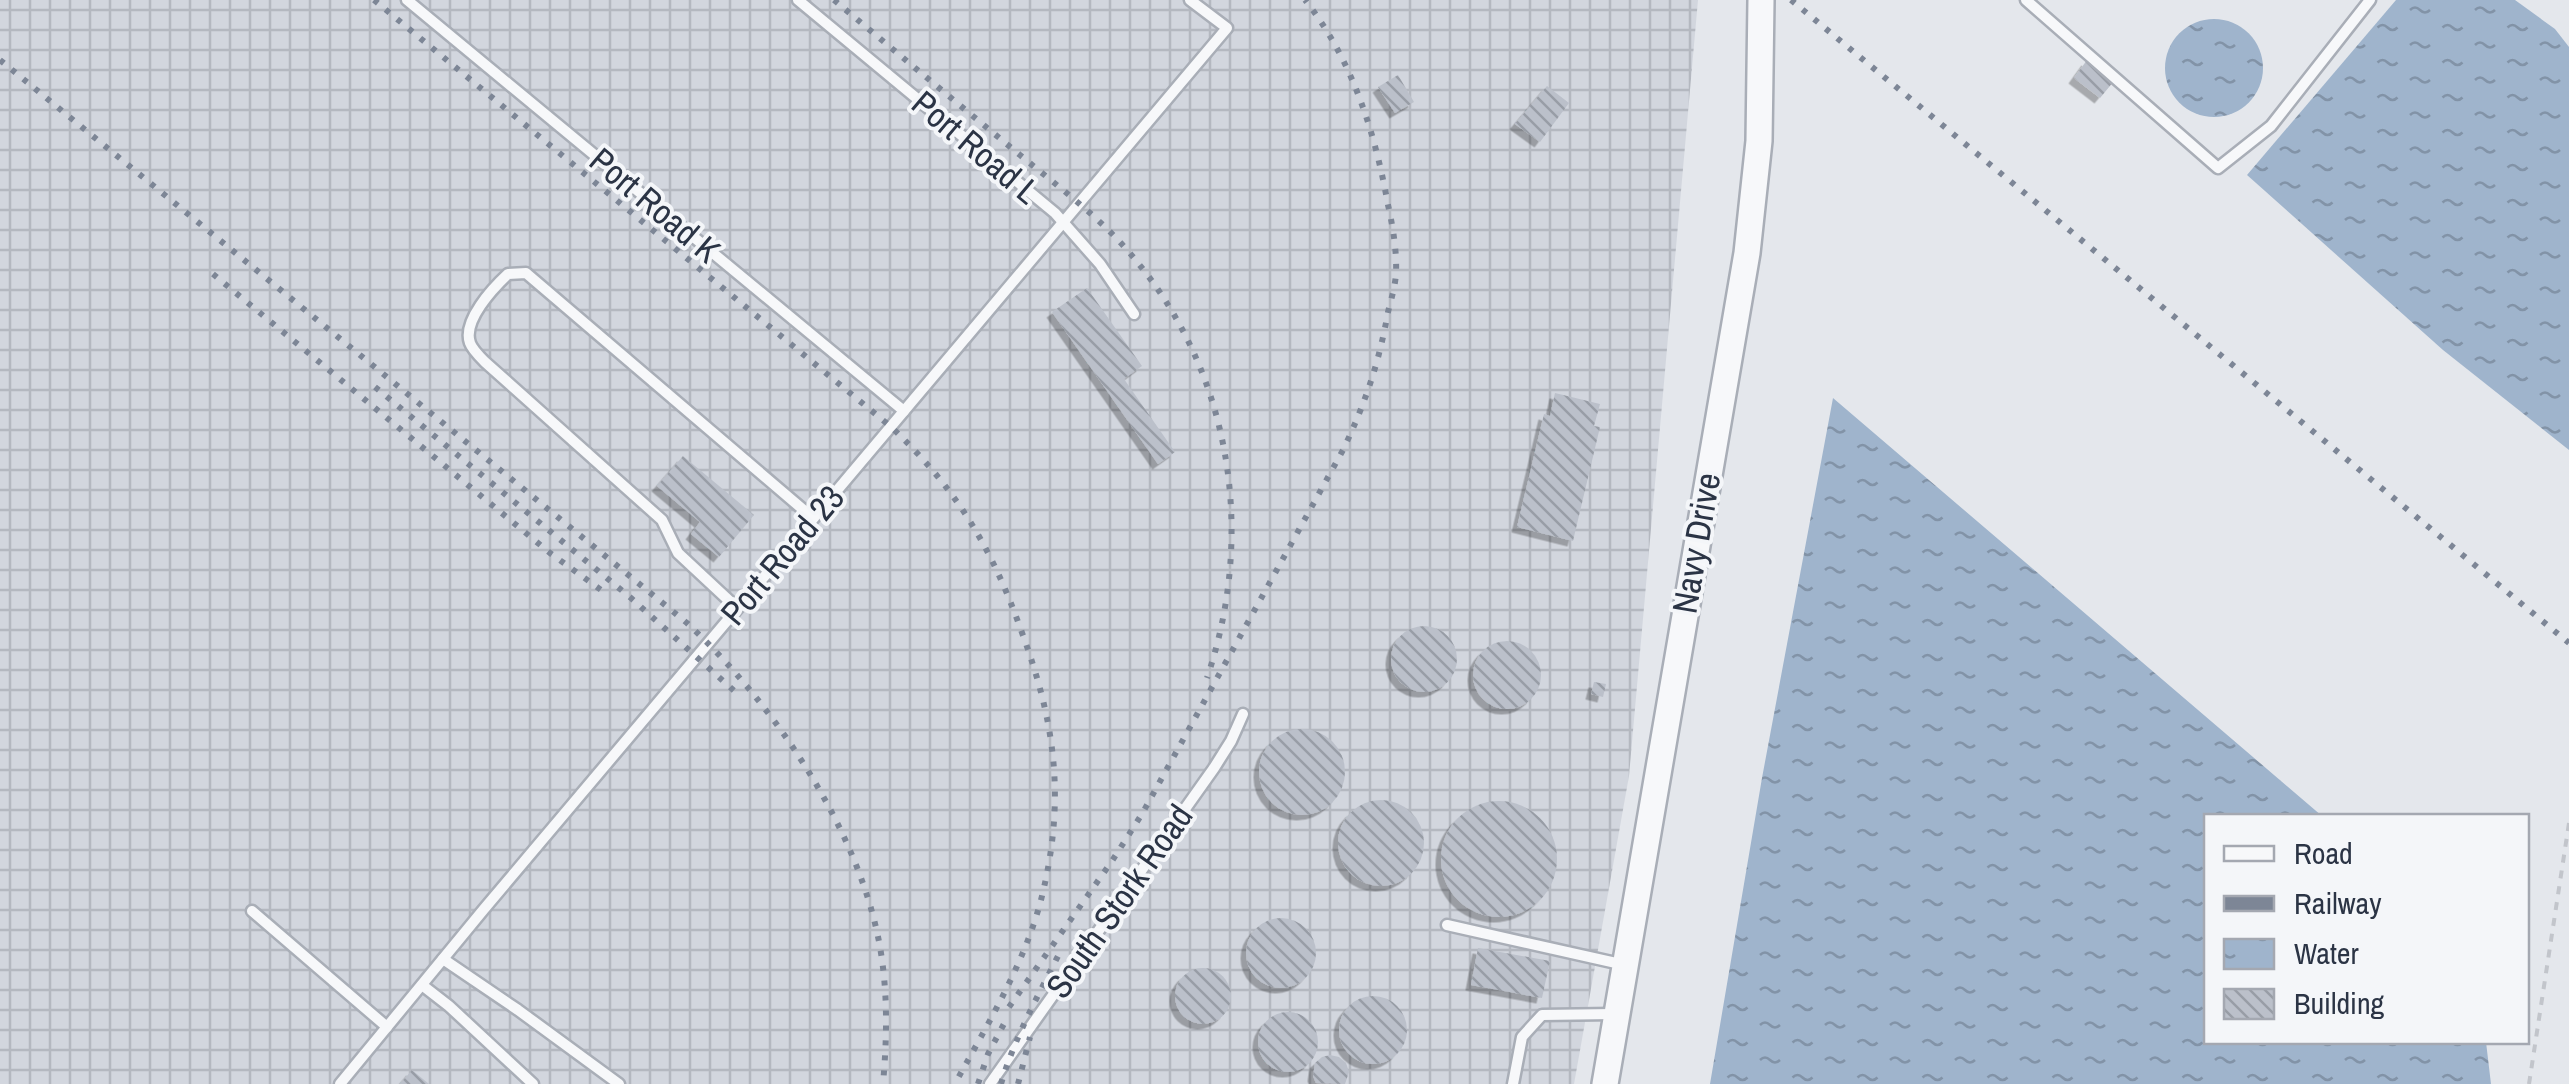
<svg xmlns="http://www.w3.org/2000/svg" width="2569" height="1084" viewBox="0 0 2569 1084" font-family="'Archivo Narrow',sans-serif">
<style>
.industrial{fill:url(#industrial-grid)}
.water{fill:url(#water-ripples)}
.building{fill:url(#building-back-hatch);filter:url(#shadow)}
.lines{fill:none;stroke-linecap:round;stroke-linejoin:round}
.service-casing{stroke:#a9aeb7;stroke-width:15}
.tertiary-casing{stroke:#a9aeb7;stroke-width:30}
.path{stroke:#c2c5cb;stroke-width:4;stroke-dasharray:8 8;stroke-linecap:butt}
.service{stroke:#f7f8fa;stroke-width:10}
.tertiary{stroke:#f7f8fa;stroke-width:25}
.rail{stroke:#7d8696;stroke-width:6;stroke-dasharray:5 10;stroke-linecap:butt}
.labels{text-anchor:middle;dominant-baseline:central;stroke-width:8;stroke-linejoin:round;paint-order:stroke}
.street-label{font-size:35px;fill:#2b3445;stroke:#f4f6f9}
</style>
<defs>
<pattern id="industrial-grid" width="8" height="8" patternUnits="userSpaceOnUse" patternTransform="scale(2.5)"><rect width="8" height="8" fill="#d2d6de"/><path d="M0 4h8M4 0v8" fill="none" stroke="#b4b8c0"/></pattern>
<pattern id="water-ripples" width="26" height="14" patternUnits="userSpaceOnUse" patternTransform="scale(2.5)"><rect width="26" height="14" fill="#9fb4cc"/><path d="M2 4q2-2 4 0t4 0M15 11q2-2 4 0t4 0" fill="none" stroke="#8293a7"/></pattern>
<pattern id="building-back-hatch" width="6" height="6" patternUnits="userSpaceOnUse" patternTransform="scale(2.5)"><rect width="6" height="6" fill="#bbc0ca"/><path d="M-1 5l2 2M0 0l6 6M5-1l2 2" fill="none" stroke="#989da6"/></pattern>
<filter id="shadow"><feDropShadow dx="-5.5" dy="5.5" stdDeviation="0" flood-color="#0004"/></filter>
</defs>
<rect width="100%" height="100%" fill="#e4e7ec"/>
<path class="industrial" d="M 0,0 L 1698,0 L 1629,776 L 1574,1084 L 0,1084 Z"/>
<g class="water">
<path d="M 2396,0 L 2515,0 L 2555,29 L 2569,47 L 2569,450 L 2443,350 L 2247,175 Z"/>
<circle cx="2214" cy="68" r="49"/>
<path d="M 1833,398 L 2322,816 L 2206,816 L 2206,1042 L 2486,1042 L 2491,1084 L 1710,1084 L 1762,778 Z"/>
</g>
<g class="building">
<path d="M 2087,60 L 2114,81 L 2100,98 L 2074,78 Z"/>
<path d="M 1398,75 L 1414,102 L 1395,113 L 1378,87 Z"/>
<path d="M 1547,86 L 1569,103 L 1540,142 L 1515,124 Z"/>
<path d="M 1087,288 L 1142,366 L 1124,379 L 1175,452 L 1158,464 L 1052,312 Z"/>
<path d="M 1555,393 L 1600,404 L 1594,426 L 1600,427 L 1573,541 L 1517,527 L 1544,414 L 1550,416 Z"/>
<path d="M 683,456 L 754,515 L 719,557 L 691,534 L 700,522 L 657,486 Z"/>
<circle cx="1424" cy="659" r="33"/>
<circle cx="1507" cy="675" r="34"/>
<path d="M 1594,682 L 1606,684 L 1603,697 L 1591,694 Z"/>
<circle cx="1302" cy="772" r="43"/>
<circle cx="1381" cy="843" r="43"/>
<circle cx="1499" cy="859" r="58"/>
<circle cx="1281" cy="953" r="35"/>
<path d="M 1478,948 L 1550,961 L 1542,998 L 1471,985 Z"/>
<circle cx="1203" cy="996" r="28"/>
<circle cx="1373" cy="1030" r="34"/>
<circle cx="1288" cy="1042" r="30"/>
<path d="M 1330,1055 L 1339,1057 L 1346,1063 L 1349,1072 L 1345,1084 L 1316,1083 L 1313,1076 L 1315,1063 L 1322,1057 Z"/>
<path d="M 412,1070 L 429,1084 L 400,1084 Z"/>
</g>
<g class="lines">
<defs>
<g id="service">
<path d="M 407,0 L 904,411"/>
<path d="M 798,0 L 1055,213 L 1100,264 L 1134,314"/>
<path d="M 2026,0 L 2218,168 L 2271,126 L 2370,0"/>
<path d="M 737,608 L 678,553 L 662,520 L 485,362 C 480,357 472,349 470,343 C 462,321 493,288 508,274 L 526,273 L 813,518"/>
<path d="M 252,911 L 387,1027"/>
<path d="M 1447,925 L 1625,965"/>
<path d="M 443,959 L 518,1010 L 619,1084"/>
<path d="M 422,985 L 449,1006 L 533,1084"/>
<path d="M 340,1084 L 484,909 L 1227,28 L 1190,0"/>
<path d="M 990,1084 L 1214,768 L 1231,741 L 1243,714"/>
<path d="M 1513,1084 L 1522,1037 L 1542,1015 L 1613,1014"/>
</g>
<path id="tertiary" d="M 1605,1084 L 1747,253 L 1759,141 L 1761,0"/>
</defs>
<use href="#service" class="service-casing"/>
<use href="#tertiary" class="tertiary-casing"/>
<path class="path" d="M 2529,1084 L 2569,823"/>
<use href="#service" class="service"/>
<use href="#tertiary" class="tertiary"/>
<g class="rail">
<path d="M 374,0 L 890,426 C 956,488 991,546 1021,630 C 1056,724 1066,801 1041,900 C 1024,964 989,1022 957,1080"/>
<path d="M 834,0 C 896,52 958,104 1020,155 C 1061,189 1105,221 1138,263 C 1233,379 1255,537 1207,678"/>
<path d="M 1791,0 L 2569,643"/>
<path d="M 0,60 L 687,623 C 774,704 859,829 880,947 C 888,993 887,1038 883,1084"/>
<path d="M 213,274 L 550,553 L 608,595"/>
<path d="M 375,387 L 631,598 L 741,697"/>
<path d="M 1009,1007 L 1112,861 L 1142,814 L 1343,450 C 1365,404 1379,363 1388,312 C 1391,300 1395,287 1396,274 C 1397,252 1393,227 1388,205 C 1375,132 1352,59 1305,0"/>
<path d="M 978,1084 L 988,1054 L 1006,1020"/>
<path d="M 1001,1084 C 1014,1039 1037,998 1058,956"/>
<path d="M 1018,1084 L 1030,1037"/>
</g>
</g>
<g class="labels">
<g class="street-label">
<text transform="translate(976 147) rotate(40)">Port Road L</text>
<text transform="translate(655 205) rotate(40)">Port Road K</text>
<text transform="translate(1696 543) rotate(-80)">Navy Drive</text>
<text transform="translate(782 555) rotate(-50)">Port Road 23</text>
<text transform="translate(1119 901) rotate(-55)">South Stork Road</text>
</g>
</g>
<rect x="2204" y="814" width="325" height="230" fill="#f4f6f9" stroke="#a4a8b1" stroke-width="2.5"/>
<rect x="2224" y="846" width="50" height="15" fill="#f7f8fa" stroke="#a4a8b1" stroke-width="2.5"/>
<text x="2294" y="864" font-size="30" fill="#2b3445">Road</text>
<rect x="2224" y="896" width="50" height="15" fill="#7d8696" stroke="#a4a8b1" stroke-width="2.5"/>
<text x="2294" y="914" font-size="30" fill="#2b3445">Railway</text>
<rect x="2224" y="939" width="50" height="30" fill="url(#water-ripples)" stroke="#a4a8b1" stroke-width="2.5"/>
<text x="2294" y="964" font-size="30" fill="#2b3445">Water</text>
<rect x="2224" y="989" width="50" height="30" fill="url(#building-back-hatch)" stroke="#a4a8b1" stroke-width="2.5"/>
<text x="2294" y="1014" font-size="30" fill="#2b3445">Building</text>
</svg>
